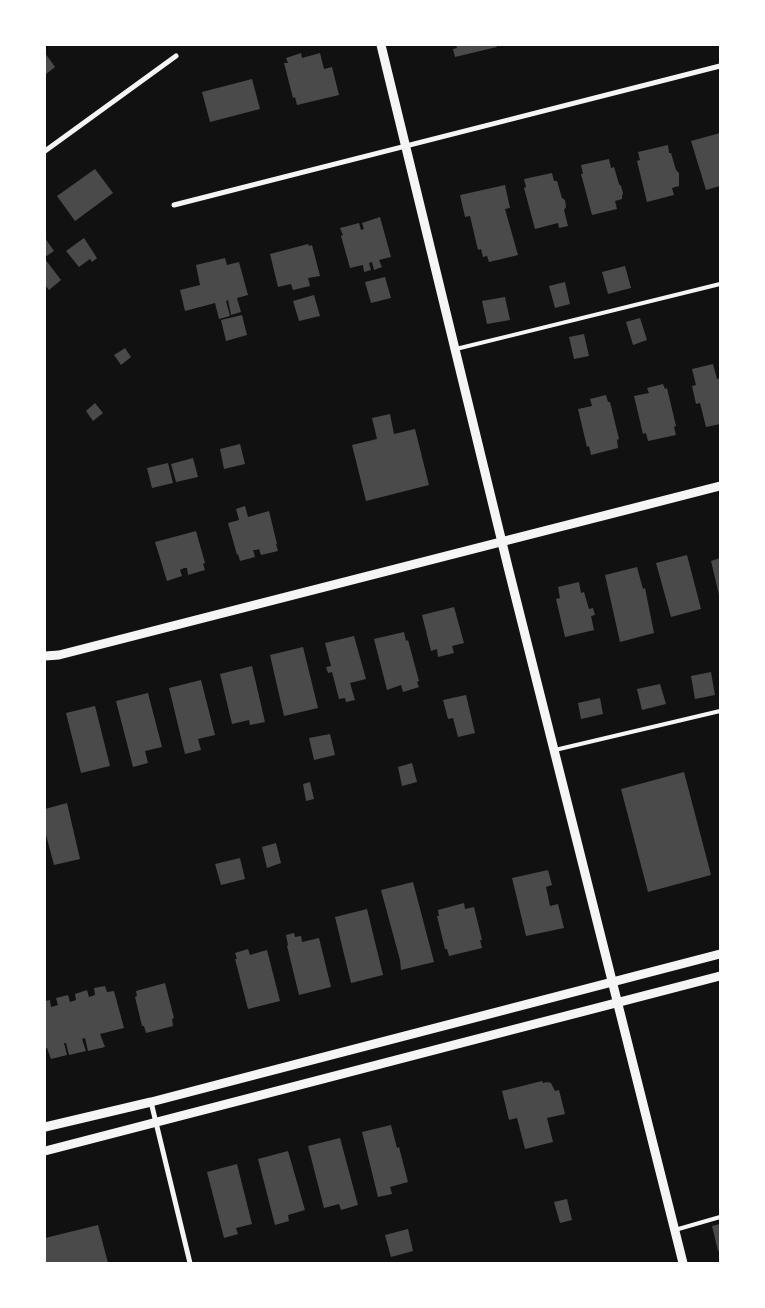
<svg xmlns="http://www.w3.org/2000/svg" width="765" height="1308" viewBox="0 0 765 1308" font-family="'Archivo Narrow',sans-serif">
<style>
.building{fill:#4a4a4a}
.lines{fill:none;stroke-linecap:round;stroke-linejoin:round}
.service{stroke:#f5f5f5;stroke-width:4}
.minor{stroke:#f5f5f5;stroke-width:5}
.tertiary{stroke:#f5f5f5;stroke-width:9}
</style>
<rect width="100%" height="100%" fill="#111"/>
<g class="building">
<path d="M 456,45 L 496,45 L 497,47 L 455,57 L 453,49 L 457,48 Z"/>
<path d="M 45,53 L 55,67 L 45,75 Z"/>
<path d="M 301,53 L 302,58 L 320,53 L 324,69 L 332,67 L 339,95 L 297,105 L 295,97 L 293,98 L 284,63 L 288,63 L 286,58 Z"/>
<path d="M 252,79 L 260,109 L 210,122 L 202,92 Z"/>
<path d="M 720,133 L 720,186 L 706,190 L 691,141 Z"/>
<path d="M 668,145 L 669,153 L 671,153 L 676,170 L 679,173 L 679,186 L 672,188 L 674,195 L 647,202 L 637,161 L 640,160 L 638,152 Z"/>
<path d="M 609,159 L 611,168 L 614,167 L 619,184 L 621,186 L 623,193 L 622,196 L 622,199 L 615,201 L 617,209 L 592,215 L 581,174 L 583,174 L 581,165 Z"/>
<path d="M 95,169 L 113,193 L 75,221 L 57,196 Z"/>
<path d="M 552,173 L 554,181 L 557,181 L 562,198 L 565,200 L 566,207 L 564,210 L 568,226 L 559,228 L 558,223 L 535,229 L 524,188 L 526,187 L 524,179 Z"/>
<path d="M 505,185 L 510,208 L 505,209 L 518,255 L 489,262 L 487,256 L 483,257 L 481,249 L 478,250 L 470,216 L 465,217 L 460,195 Z"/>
<path d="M 380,217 L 391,257 L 379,260 L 382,267 L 374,270 L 372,262 L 369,263 L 371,270 L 364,272 L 363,265 L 350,268 L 341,236 L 343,235 L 340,228 L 359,223 L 361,230 L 364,229 L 362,223 Z"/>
<path d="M 45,238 L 54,251 L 45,257 Z"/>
<path d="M 84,238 L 97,258 L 92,262 L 90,259 L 79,267 L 66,251 Z"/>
<path d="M 308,244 L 309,246 L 312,245 L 320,276 L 308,278 L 310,286 L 293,290 L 291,284 L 278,287 L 270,254 Z"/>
<path d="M 225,258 L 227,265 L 239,262 L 248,295 L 237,298 L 241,312 L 231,315 L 228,300 L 226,301 L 230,316 L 219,319 L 215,303 L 185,311 L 180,290 L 200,285 L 196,265 Z"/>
<path d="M 45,259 L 61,280 L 49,290 L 45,285 Z"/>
<path d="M 625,266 L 631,288 L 608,294 L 602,272 Z"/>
<path d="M 385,277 L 391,298 L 371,303 L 365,282 Z"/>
<path d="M 565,282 L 570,304 L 555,308 L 549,286 Z"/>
<path d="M 314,295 L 320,316 L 299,321 L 293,301 Z"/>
<path d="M 505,297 L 510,320 L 487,324 L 482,301 Z"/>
<path d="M 242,315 L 247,335 L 226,341 L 221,320 Z"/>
<path d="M 640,318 L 647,340 L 633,345 L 626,322 Z"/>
<path d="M 584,334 L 589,356 L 574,359 L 569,337 Z"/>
<path d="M 125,348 L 131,357 L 121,365 L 114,355 Z"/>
<path d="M 713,364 L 717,379 L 720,378 L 720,424 L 706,427 L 700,403 L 696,404 L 692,386 L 696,385 L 692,369 Z"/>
<path d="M 663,384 L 665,389 L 667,388 L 676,426 L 674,427 L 676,435 L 648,441 L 646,433 L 643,434 L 634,396 L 649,393 L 647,388 Z"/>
<path d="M 606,395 L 608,402 L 610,402 L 619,439 L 617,440 L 618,448 L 591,455 L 589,446 L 587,447 L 578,409 L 592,406 L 590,399 Z"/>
<path d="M 95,403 L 103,413 L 93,421 L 86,411 Z"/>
<path d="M 390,414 L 394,434 L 415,429 L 429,485 L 366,501 L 352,445 L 377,439 L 372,418 Z"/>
<path d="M 240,444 L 245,464 L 224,469 L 220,449 Z"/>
<path d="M 193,458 L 198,477 L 176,482 L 171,464 Z"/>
<path d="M 168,463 L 173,483 L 152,488 L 147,468 Z"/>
<path d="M 245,506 L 248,517 L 269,511 L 277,544 L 276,544 L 278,551 L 261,555 L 259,549 L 256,550 L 253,550 L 255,557 L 240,561 L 238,554 L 237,555 L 228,523 L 239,520 L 236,509 Z"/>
<path d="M 196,531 L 205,563 L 203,564 L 205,570 L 188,575 L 187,568 L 184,568 L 180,570 L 182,576 L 167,581 L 155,542 Z"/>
<path d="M 687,555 L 701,609 L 671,617 L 656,563 Z"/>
<path d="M 720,558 L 720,595 L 719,595 L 711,561 Z"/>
<path d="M 637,567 L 643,589 L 645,588 L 654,633 L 620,642 L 605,575 Z"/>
<path d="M 579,582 L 581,593 L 584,592 L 589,609 L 593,608 L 595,615 L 591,616 L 594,630 L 565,637 L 556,599 L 560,598 L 558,587 Z"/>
<path d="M 454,607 L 464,643 L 452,646 L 454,653 L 438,657 L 437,649 L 431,651 L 422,615 Z"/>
<path d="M 404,632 L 406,641 L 408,640 L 419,681 L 417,682 L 419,687 L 403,692 L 401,685 L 387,690 L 374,639 Z"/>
<path d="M 354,636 L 366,679 L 350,683 L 355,700 L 346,702 L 345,698 L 339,699 L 332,672 L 328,673 L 326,667 L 331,666 L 325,643 Z"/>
<path d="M 303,647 L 318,708 L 284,716 L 270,655 Z"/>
<path d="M 252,666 L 265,722 L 250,725 L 249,720 L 232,724 L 220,674 Z"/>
<path d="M 711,672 L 715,695 L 695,699 L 691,676 Z"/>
<path d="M 201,680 L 215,735 L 198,739 L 201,750 L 185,754 L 169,688 Z"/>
<path d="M 660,684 L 666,704 L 642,710 L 637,689 Z"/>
<path d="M 148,693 L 162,747 L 145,751 L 148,763 L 133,767 L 116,701 Z"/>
<path d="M 466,695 L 475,733 L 458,737 L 453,718 L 448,719 L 443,700 Z"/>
<path d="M 600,698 L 603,714 L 581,719 L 578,703 Z"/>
<path d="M 95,706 L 110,766 L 81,773 L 66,713 Z"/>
<path d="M 330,734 L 335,755 L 314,760 L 309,738 Z"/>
<path d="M 412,763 L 417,782 L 402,786 L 398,767 Z"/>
<path d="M 684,772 L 711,875 L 648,892 L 621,789 Z"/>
<path d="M 310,782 L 314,799 L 306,801 L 303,784 Z"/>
<path d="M 67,803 L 80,859 L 54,865 L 45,831 L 45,809 Z"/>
<path d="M 276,843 L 281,863 L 267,868 L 262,847 Z"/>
<path d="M 240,858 L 245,879 L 221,885 L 215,864 Z"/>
<path d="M 548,870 L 552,885 L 546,887 L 550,906 L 558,904 L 564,928 L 526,936 L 512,878 Z"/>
<path d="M 413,882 L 434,962 L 401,970 L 400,960 L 381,890 Z"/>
<path d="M 464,903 L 465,909 L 474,907 L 482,940 L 480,940 L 482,948 L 449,956 L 447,949 L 445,949 L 437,916 L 439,916 L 438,910 Z"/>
<path d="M 367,909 L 383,975 L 351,983 L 335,917 Z"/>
<path d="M 294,933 L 295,937 L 301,936 L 302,942 L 319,938 L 331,987 L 299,995 L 287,946 L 288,945 L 286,935 Z"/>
<path d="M 248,949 L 250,955 L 267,950 L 280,1001 L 248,1009 L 235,959 L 237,959 L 235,953 Z"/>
<path d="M 165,983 L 174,1018 L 172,1019 L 173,1026 L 146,1033 L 144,1026 L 142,1026 L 135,997 L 137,996 L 136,991 Z"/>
<path d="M 105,986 L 107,992 L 114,991 L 124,1028 L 100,1034 L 105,1047 L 88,1051 L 85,1038 L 82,1039 L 86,1051 L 69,1055 L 66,1043 L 64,1043 L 67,1055 L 51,1059 L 47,1048 L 45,1048 L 45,1001 L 50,1000 L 51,1007 L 58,1005 L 56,998 L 68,995 L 70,1002 L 76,1000 L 75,994 L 87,990 L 89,997 L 95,995 L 94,988 Z"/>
<path d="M 542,1081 L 543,1083 L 547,1082 L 551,1083 L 555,1091 L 559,1090 L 565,1114 L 547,1118 L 553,1142 L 525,1149 L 517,1118 L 509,1120 L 502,1091 Z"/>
<path d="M 391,1125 L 397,1148 L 399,1147 L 408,1182 L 390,1187 L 392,1194 L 378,1197 L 362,1132 Z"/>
<path d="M 340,1138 L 358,1205 L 341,1210 L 339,1204 L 324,1208 L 308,1146 Z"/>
<path d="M 288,1151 L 305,1210 L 288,1215 L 289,1221 L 275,1225 L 258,1159 Z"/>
<path d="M 237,1164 L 252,1224 L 236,1228 L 238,1234 L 224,1238 L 207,1172 Z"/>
<path d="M 567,1199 L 572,1220 L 560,1223 L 554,1202 Z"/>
<path d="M 720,1224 L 720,1250 L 718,1251 L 712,1226 Z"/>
<path d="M 98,1225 L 108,1263 L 45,1263 L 45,1238 Z"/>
<path d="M 408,1229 L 413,1251 L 391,1257 L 385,1235 Z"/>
</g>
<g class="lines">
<g class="service">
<path d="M 456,349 L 720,284"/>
<path d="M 555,750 L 720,711"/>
<path d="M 675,1230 L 720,1217"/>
</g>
<g class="minor">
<path d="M 45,151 L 176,56"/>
<path d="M 174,205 L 720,66"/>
<path d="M 151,1102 L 190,1263"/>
</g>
<g class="tertiary">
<path d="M 381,45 L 508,567 L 683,1263"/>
<path d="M 45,656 L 59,655 L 720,486"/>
<path d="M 45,1127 L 151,1102 L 720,954"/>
<path d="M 45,1151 L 720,976"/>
</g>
</g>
<rect width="765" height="1308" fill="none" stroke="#ffffff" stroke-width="92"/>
</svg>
